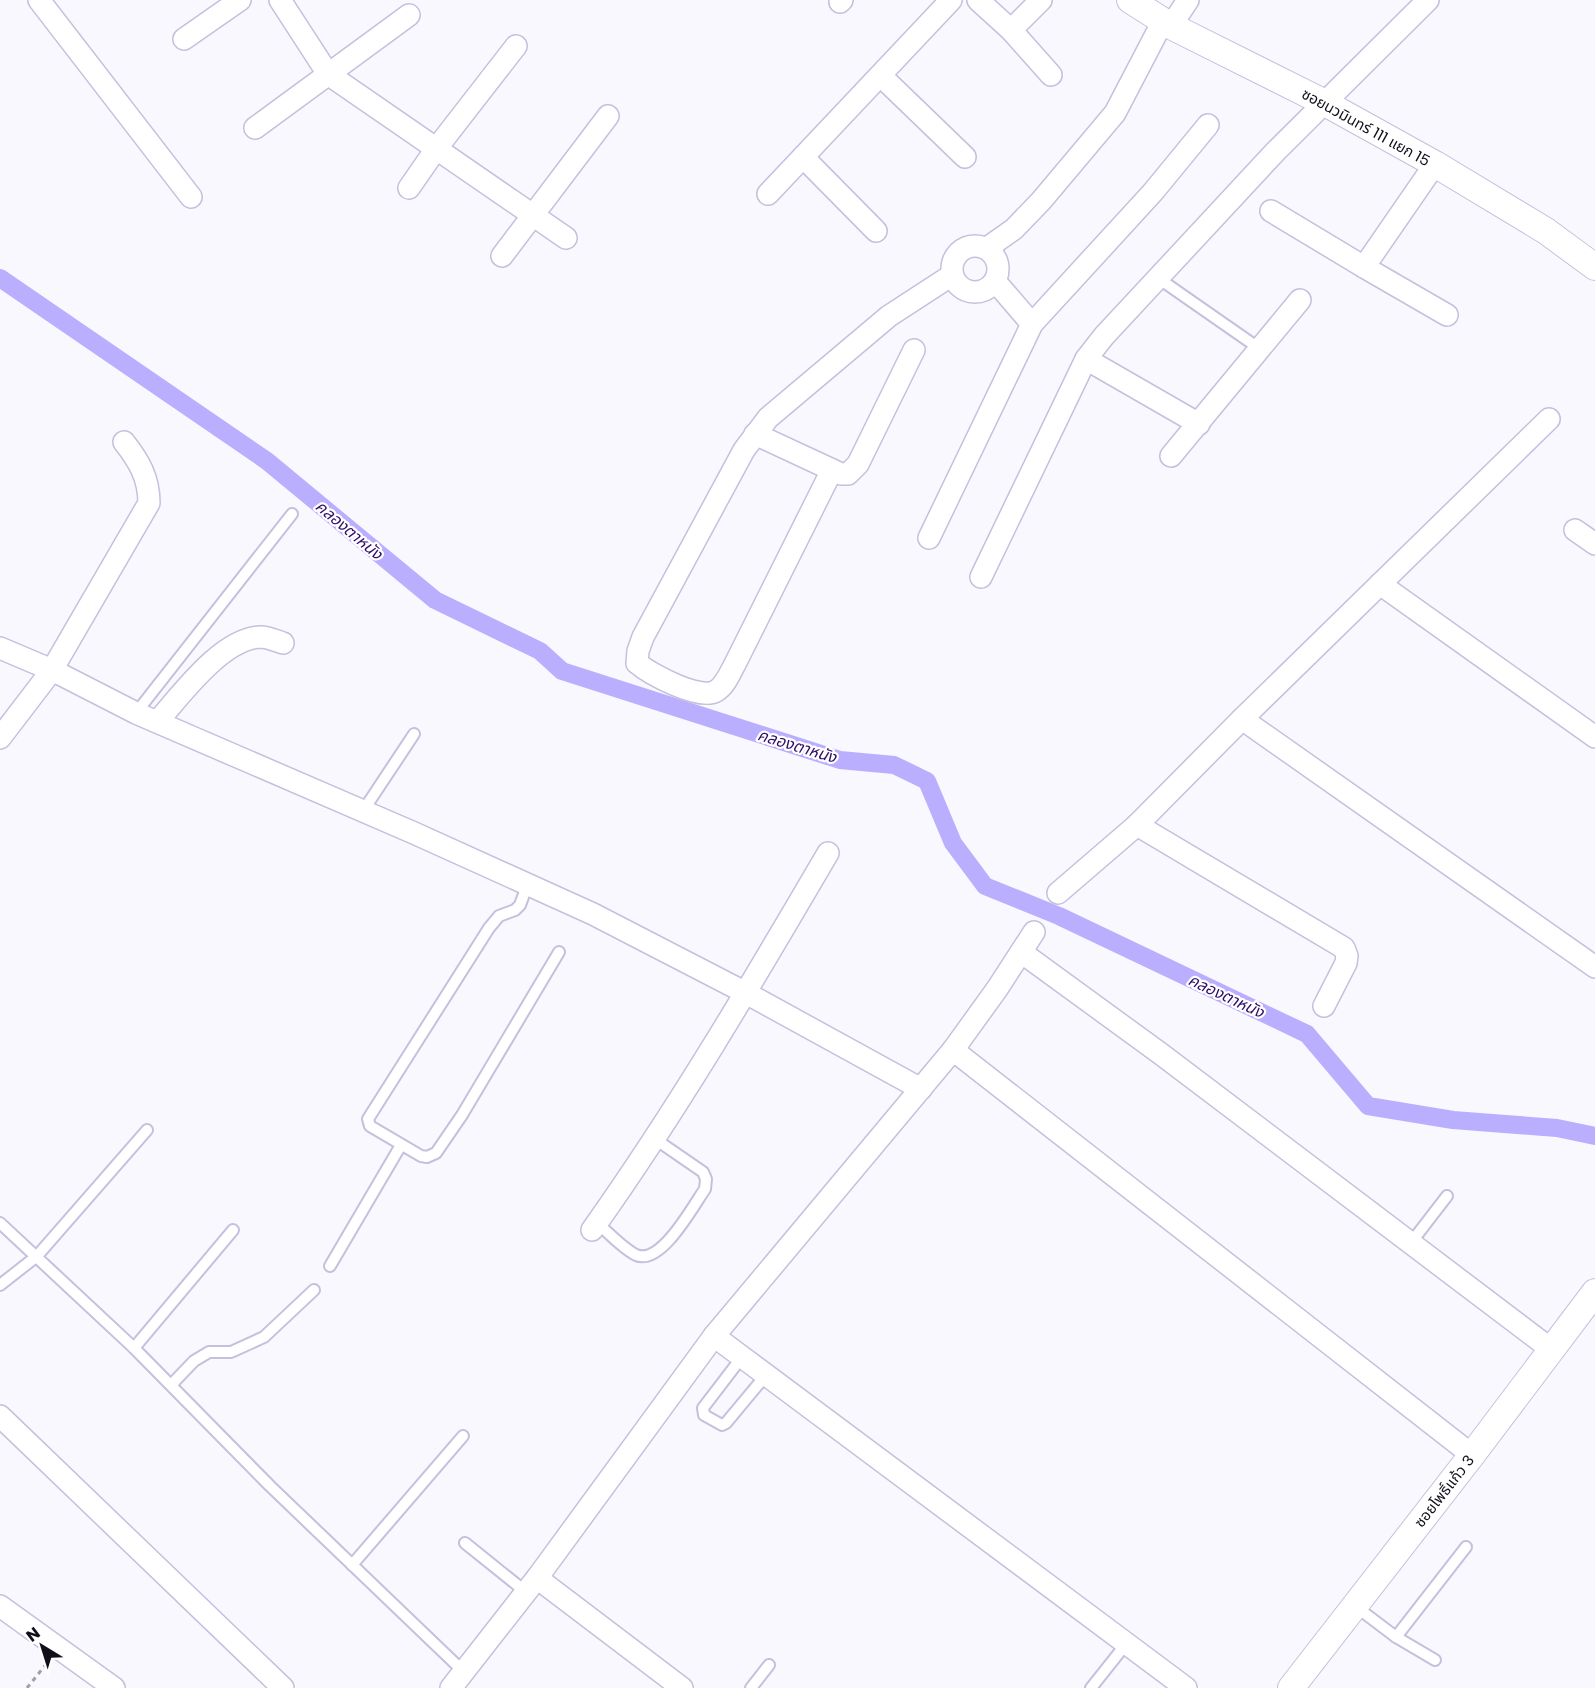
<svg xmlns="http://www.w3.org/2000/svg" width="1595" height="1688" viewBox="0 0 1595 1688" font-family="Poppins,'Noto Sans Thai',sans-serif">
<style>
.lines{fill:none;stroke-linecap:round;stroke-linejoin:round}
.canal{stroke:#baaefe;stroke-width:18}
.service-casing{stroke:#c4c0de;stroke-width:14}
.minor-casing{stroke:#c4c0de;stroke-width:24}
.tertiary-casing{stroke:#c4c0de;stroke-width:28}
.path{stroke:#a1a0a7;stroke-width:3;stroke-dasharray:4.5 4.5;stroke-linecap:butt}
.service{stroke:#fff;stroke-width:10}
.minor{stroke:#fff;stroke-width:21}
.tertiary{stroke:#fff;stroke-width:26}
.labels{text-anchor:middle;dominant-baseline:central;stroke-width:4.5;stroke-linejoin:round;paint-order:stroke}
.street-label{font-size:15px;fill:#110f1a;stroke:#fff}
.water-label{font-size:16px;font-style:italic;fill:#2f0e6a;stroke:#fff}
</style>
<rect width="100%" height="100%" fill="#f9f8fe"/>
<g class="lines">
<path class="canal" d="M 0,278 L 267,461 L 435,600 L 540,651 L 562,671 L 840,760 L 894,765 L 927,781 L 953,843 L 985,886 L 1059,916 L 1307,1034 L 1368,1106 L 1453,1120 L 1557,1128 L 1595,1136"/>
<defs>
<g id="service">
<path d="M 1158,278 L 1260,349"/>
<path d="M 136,713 L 292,514"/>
<path d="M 363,811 L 414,734"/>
<path d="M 527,886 L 520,905 L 515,910 L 499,916 L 489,928 L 368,1119 L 370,1126 L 421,1156 L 427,1157 L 436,1153 L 462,1115 L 559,952"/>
<path d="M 0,1223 L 134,1348 L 270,1486 L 464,1672"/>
<path d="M 597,1223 C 609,1233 622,1248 636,1255 C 661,1266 693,1206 705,1189 L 706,1179 L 703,1172 L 655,1139"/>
<path d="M 1410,1244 L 1447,1196"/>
<path d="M 330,1266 L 401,1145"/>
<path d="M 0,1285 L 37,1256 L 147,1130"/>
<path d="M 134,1348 L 233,1230"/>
<path d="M 742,1357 L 703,1408 L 704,1415 L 722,1425 L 726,1423 L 766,1375"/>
<path d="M 171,1385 L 194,1361 L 209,1352 L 231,1352 L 264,1337 L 314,1290"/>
<path d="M 465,1543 L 526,1592"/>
<path d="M 352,1565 L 463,1436"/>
<path d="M 1355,1606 L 1396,1637 L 1435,1660"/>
<path d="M 1396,1637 L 1466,1547"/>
<path d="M 751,1688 L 769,1665"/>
<path d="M 1091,1688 L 1126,1644"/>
</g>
<g id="minor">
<path d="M 39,0 L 191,197"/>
<path d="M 280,0 L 328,74 L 566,238"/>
<path d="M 978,0 L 1011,30 L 1051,75"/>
<path d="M 840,2 L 842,0"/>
<path d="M 1171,26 L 1188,0"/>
<path d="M 1011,30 L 1041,0"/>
<path d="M 184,39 L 240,0"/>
<path d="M 881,76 L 965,157"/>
<path d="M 255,128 L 409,15"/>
<path d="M 803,157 L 876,231"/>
<path d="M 409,188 L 436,149 L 516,46"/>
<path d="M 768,194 L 951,0"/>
<path d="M 1271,211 L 1364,267 L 1435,164"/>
<circle cx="975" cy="269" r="23"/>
<path d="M 987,248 L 1014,229 L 1041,201 L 1115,113 L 1163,21"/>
<path d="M 502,256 L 608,116"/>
<path d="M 1364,267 L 1447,315"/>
<path d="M 995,281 L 1032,324"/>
<path d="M 1086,359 L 1199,424"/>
<path d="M 755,434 L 841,474 L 848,474 L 858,464 L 914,350"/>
<path d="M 1171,456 L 1300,300"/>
<path d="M 832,470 L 735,664 C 730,673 725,686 716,691 C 700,701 650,674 637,663 L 638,651 L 643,637 L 744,450 L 768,418 L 889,316 L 952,275"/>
<path d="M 1575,530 L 1595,544"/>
<path d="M 929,538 L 1032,324 L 1153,192 L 1208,125"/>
<path d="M 981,577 L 1086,359 L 1104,336 L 1276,151 L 1428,0"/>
<path d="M 1380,584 L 1595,737"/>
<path d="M 0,648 L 52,670 L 136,713 L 414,833 L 593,914 L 746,993 L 921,1089"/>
<path d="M 1242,719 L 1595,967"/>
<path d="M 157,722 C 181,695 222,638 261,637 C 268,637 276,641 283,643"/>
<path d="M 0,738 L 52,670 L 149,503 C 149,478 139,461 124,442"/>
<path d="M 1137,825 L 1344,948 L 1347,956 L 1346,963 L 1324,1006"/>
<path d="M 1058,893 L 1137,825 L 1242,719 L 1549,419"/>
<path d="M 1021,952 L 1161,1054 L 1552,1350"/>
<path d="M 953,1050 L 1472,1455"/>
<path d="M 592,1230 C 678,1109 753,981 828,853"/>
<path d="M 714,1336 L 1186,1688"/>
<path d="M 0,1416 L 283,1688"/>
<path d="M 537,1578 L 682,1688"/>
<path d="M 0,1606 L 114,1688"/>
<path d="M 451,1688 L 537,1578 L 714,1336 L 953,1050 L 997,989 L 1034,932"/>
</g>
<g id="tertiary">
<path d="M 1130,0 L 1171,26 L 1325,103 L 1435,164 L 1546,231 L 1595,267"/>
<path d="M 1291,1688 L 1472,1455 L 1595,1292"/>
</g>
</defs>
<use href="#service" class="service-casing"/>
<use href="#minor" class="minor-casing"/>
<use href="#tertiary" class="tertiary-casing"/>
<path class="path" d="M 27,1688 L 47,1663"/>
<use href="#service" class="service"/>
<use href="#minor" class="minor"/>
<use href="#tertiary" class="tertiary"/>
</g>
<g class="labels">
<g class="street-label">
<text transform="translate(1366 127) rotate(29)">ซอยนวมินทร์ 111 แยก 15</text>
<text transform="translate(1444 1491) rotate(-52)">ซอยโพธิ์แก้ว 3</text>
</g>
<g class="water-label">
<text transform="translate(349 530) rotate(40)">คลองตาหนัง</text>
<text transform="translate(797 746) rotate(17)">คลองตาหนัง</text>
<text transform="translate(1226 996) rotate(25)">คลองตาหนัง</text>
</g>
</g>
<g transform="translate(42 1646) rotate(322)" stroke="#ffffff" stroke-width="4.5" paint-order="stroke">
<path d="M0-4.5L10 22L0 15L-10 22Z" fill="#110f1a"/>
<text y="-9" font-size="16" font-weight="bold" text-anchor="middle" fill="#110f1a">N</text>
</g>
</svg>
